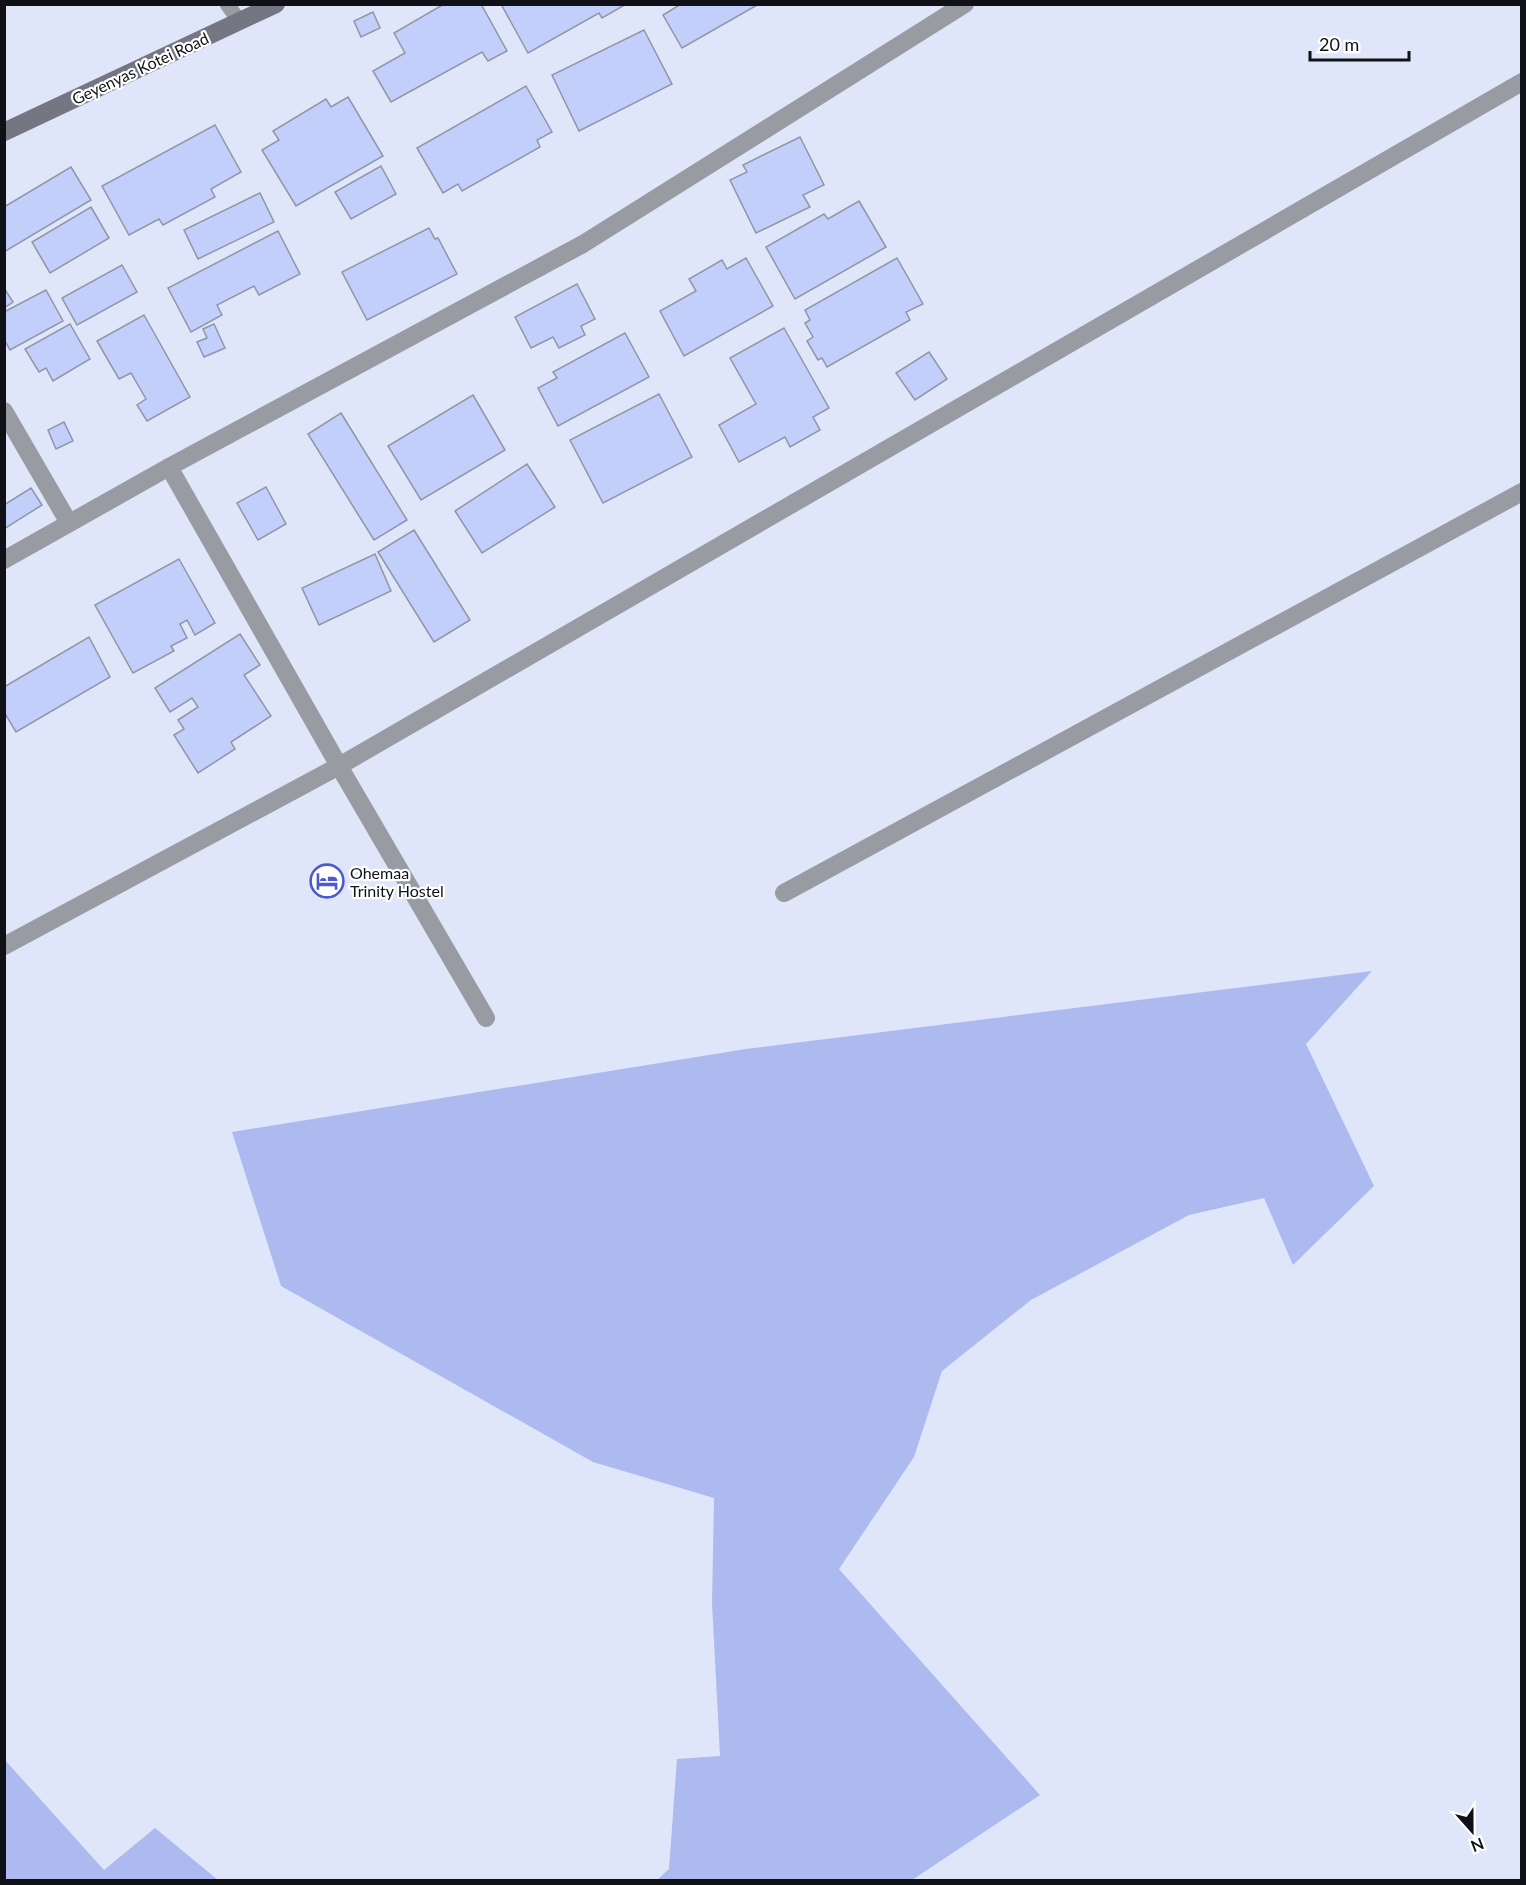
<svg xmlns="http://www.w3.org/2000/svg" width="1526" height="1885" viewBox="0 0 1526 1885" font-family="Lato,sans-serif">
<style>
.green{fill:#acbaf0}
.building{fill:#c3cffb;stroke:#9095a7;stroke-width:1.5}
.lines{fill:none;stroke-linecap:round;stroke-linejoin:round}
.lane{stroke:#999ba3;stroke-width:15}
.street{stroke:#999ba3;stroke-width:18}
.secondary{stroke:#747782;stroke-width:18}
.labels{text-anchor:middle;dominant-baseline:central;stroke-width:4.5;stroke-linejoin:round;paint-order:stroke}
.street-label{font-size:16px;fill:#0f1117;stroke:#fff}
.poi-label{font-size:16px;fill:#0f1117;stroke:#fff;text-anchor:start}
</style>
<rect width="100%" height="100%" fill="#e0e6f9"/>
<g class="green">
<path d="M 1372,971 L 1306,1044 L 1374,1186 L 1293,1265 L 1264,1198 L 1189,1215 L 1031,1300 L 942,1371 L 914,1457 L 839,1569 L 1040,1795 L 912,1880 L 657,1880 L 669,1869 L 677,1759 L 720,1756 L 712,1603 L 714,1498 L 593,1462 L 281,1286 L 232,1132 L 746,1049 Z"/>
<path d="M 4,1759 L 104,1870 L 155,1828 L 218,1880 L 5,1880 Z"/>
</g>
<g class="building">
<path d="M 444,4 L 481,4 L 507,51 L 488,61 L 482,52 L 391,102 L 373,71 L 405,53 L 394,33 Z"/>
<path d="M 501,4 L 622,4 L 623,6 L 602,18 L 599,13 L 528,53 Z"/>
<path d="M 681,4 L 759,4 L 682,48 L 663,15 Z"/>
<path d="M 373,12 L 380,28 L 361,37 L 354,21 Z"/>
<path d="M 644,30 L 672,84 L 579,131 L 552,75 Z"/>
<path d="M 526,86 L 552,132 L 537,140 L 540,147 L 462,191 L 458,184 L 443,193 L 417,148 Z"/>
<path d="M 348,97 L 383,156 L 296,206 L 262,150 L 279,140 L 273,131 L 326,99 L 331,107 Z"/>
<path d="M 215,125 L 241,172 L 211,189 L 215,197 L 163,225 L 159,219 L 129,235 L 102,186 Z"/>
<path d="M 800,137 L 824,185 L 803,195 L 810,207 L 756,233 L 730,180 L 747,172 L 743,165 Z"/>
<path d="M 381,166 L 396,194 L 351,219 L 335,192 Z"/>
<path d="M 71,167 L 91,200 L 4,252 L 4,207 Z"/>
<path d="M 260,193 L 274,222 L 198,259 L 184,230 Z"/>
<path d="M 859,201 L 886,247 L 795,299 L 766,247 L 824,214 L 828,219 Z"/>
<path d="M 91,207 L 109,238 L 50,273 L 32,242 Z"/>
<path d="M 429,228 L 435,239 L 438,238 L 457,274 L 367,320 L 342,272 Z"/>
<path d="M 278,231 L 300,274 L 259,295 L 254,286 L 217,305 L 222,315 L 191,332 L 168,288 Z"/>
<path d="M 746,258 L 773,306 L 684,356 L 660,311 L 696,291 L 689,279 L 722,260 L 727,269 Z"/>
<path d="M 897,258 L 923,304 L 906,312 L 910,320 L 827,367 L 822,358 L 818,360 L 807,341 L 813,337 L 805,323 L 810,320 L 805,310 Z"/>
<path d="M 122,265 L 137,292 L 77,325 L 62,298 Z"/>
<path d="M 577,284 L 595,319 L 581,326 L 585,335 L 559,348 L 553,337 L 531,348 L 515,317 Z"/>
<path d="M 4,288 L 13,302 L 4,308 Z"/>
<path d="M 46,290 L 63,321 L 10,350 L 4,339 L 4,312 Z"/>
<path d="M 144,315 L 190,397 L 147,421 L 137,405 L 146,399 L 131,373 L 119,379 L 97,341 Z"/>
<path d="M 70,324 L 90,359 L 53,381 L 46,368 L 39,372 L 25,349 Z"/>
<path d="M 214,324 L 225,348 L 204,357 L 197,342 L 207,338 L 203,329 Z"/>
<path d="M 784,328 L 829,408 L 813,417 L 820,430 L 790,447 L 785,437 L 739,462 L 719,425 L 756,404 L 730,358 Z"/>
<path d="M 625,333 L 649,377 L 558,426 L 538,388 L 557,378 L 553,372 Z"/>
<path d="M 929,352 L 947,379 L 915,400 L 896,373 Z"/>
<path d="M 659,394 L 692,457 L 603,503 L 570,440 Z"/>
<path d="M 473,395 L 505,450 L 421,500 L 388,446 Z"/>
<path d="M 341,413 L 407,520 L 374,540 L 308,434 Z"/>
<path d="M 64,422 L 73,441 L 56,449 L 48,430 Z"/>
<path d="M 527,464 L 555,507 L 482,553 L 455,511 Z"/>
<path d="M 266,487 L 286,524 L 258,540 L 237,503 Z"/>
<path d="M 31,488 L 42,505 L 4,529 L 4,505 Z"/>
<path d="M 414,530 L 470,620 L 434,642 L 378,552 Z"/>
<path d="M 375,554 L 391,591 L 319,625 L 302,588 Z"/>
<path d="M 179,559 L 215,623 L 195,635 L 187,620 L 180,624 L 187,638 L 171,646 L 174,651 L 133,673 L 95,605 Z"/>
<path d="M 240,634 L 260,665 L 244,675 L 271,716 L 231,742 L 235,749 L 198,773 L 174,735 L 184,729 L 178,720 L 198,707 L 192,698 L 170,712 L 155,688 Z"/>
<path d="M 89,637 L 110,677 L 16,732 L 4,712 L 4,687 Z"/>
</g>
<g class="lines">
<path class="lane" d="M 227,4 L 240,22"/>
<g class="street">
<path d="M 4,411 L 69,523"/>
<path d="M 169,467 L 339,766 L 486,1018"/>
<path d="M 4,560 L 169,467 L 583,244 L 965,4"/>
<path d="M 784,893 L 1522,492"/>
<path d="M 4,946 L 339,766 L 1522,82"/>
</g>
<path class="secondary" d="M 4,132 L 276,4"/>
</g>
<defs>
<symbol id="hotel-ring" viewBox="-11 -11 22 22"><circle r="9.5" fill="#fff" stroke="#4c5acf" stroke-width="1.5"/><path d="M-6-4.5h1.5V1H6V5H4.5V3h-9V5H-6ZM-4 0a1.8 1.8 0 1 1 3.6 0ZM.5 0V-2.5h3Q6-2.5 6 0Z" fill="#4c5acf"/></symbol>
</defs>
<g fill-rule="evenodd">
<use href="#hotel-ring" x="308" y="862" width="38" height="38"/>
</g>
<g class="labels">
<g class="street-label">
<text transform="translate(140 68) rotate(-25)">Geyenyas Kotei Road</text>
</g>
<g class="poi-label">
<text x="350" y="872">Ohemaa<tspan x="350" dy="18">Trinity Hostel</tspan></text>
</g>
</g>
<rect width="1526" height="1885" fill="none" stroke="#0f1117" stroke-width="12"/>
<g transform="translate(1472 1831) rotate(159)" stroke="#ffffff" stroke-width="4.5" paint-order="stroke">
<path d="M0-4.5L10 22L0 15L-10 22Z" fill="#0f1117"/>
<text y="-9" font-size="16" font-weight="bold" text-anchor="middle" fill="#0f1117">N</text>
</g>
<path d="M1310 51v9h99v-9" fill="none" stroke="#0f1117" stroke-width="3"/>
<text x="1319" y="51" font-size="18" fill="#0f1117" stroke="#ffffff" stroke-width="4.5" paint-order="stroke">20 m</text>
</svg>
